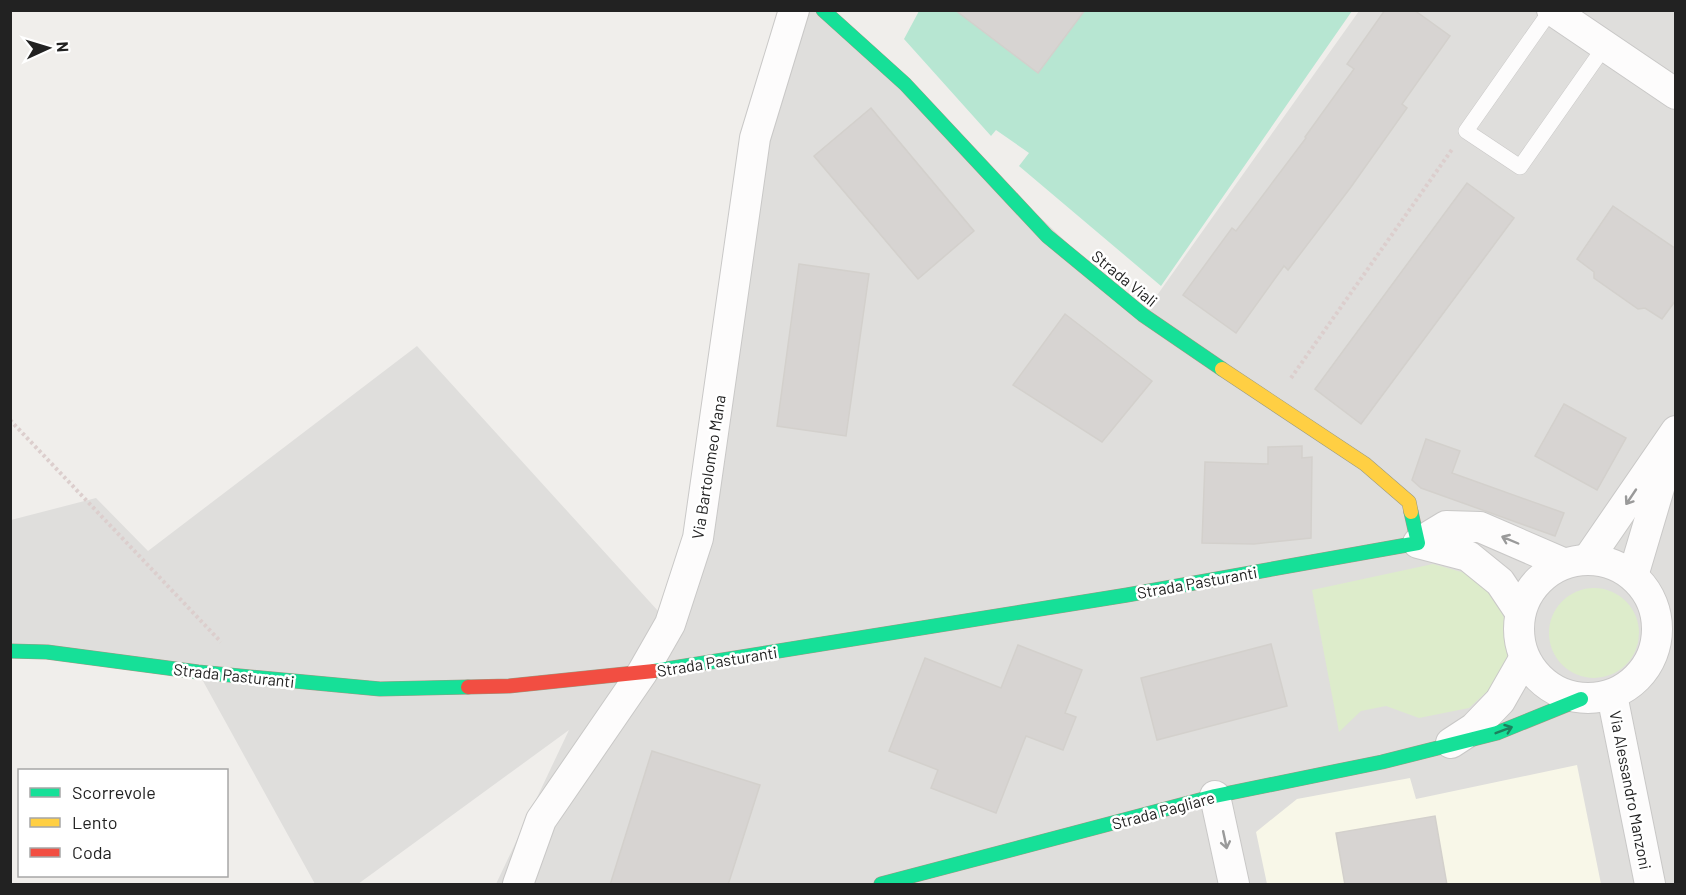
<svg xmlns="http://www.w3.org/2000/svg" width="1686" height="895" viewBox="0 0 1686 895" font-family="Barlow,sans-serif">
<style>
.residential{fill:#dfdedc}
.education{fill:#f8f7e8}
.grass{fill:#ddeccb}
.pitch{fill:#b7e6d2}
.building{fill:#d7d4d2;stroke:#d3d0cc;stroke-width:1.5}
.lines{fill:none;stroke-linecap:round;stroke-linejoin:round}
.lane-casing{stroke:#c9c8c7;stroke-width:16}
.street-casing{stroke:#c9c8c7;stroke-width:32}
.fast-casing{stroke:#999a82;stroke-width:15}
.slow-casing{stroke:#999a82;stroke-width:15}
.jam-casing{stroke:#999a82;stroke-width:15}
.path{stroke:#dccecd;stroke-width:4;stroke-dasharray:3 3;stroke-linecap:butt}
.lane{stroke:#fdfcfc;stroke-width:15}
.street{stroke:#fdfcfc;stroke-width:30}
.fast{stroke:#16e098;stroke-width:14}
.slow{stroke:#ffcf43;stroke-width:14}
.jam{stroke:#f24e42;stroke-width:14}
.oneway{stroke:#9a9a9a}
.oneway2{stroke:#1c815d}
.labels{text-anchor:middle;dominant-baseline:central;stroke-width:5;stroke-linejoin:round;paint-order:stroke}
.street-label{font-size:16px;fill:#222;stroke:#fff}
</style>
<rect width="100%" height="100%" fill="#f0eeeb"/>
<path class="residential" d="M 794,11 L 823,11 L 1143,315 L 1359,11 L 1675,11 L 1675,884 L 496,884 L 569,730 L 358,884 L 315,884 L 198,672 L 11,651 L 11,520 L 96,498 L 148,551 L 417,346 L 669,623 L 755,138 Z"/>
<path class="education" d="M 1577,765 L 1601,884 L 1267,884 L 1256,832 L 1297,799 L 1410,778 L 1416,799 Z"/>
<g class="grass">
<path d="M 1433,564 L 1472,575 L 1498,598 L 1508,632 L 1507,658 L 1493,686 L 1469,708 L 1419,718 L 1386,706 L 1361,711 L 1339,732 L 1312,590 Z"/>
<circle cx="1594" cy="633" r="45"/>
</g>
<path class="pitch" d="M 919,11 L 1352,11 L 1161,286 L 1019,166 L 1029,153 L 996,130 L 991,136 L 904,39 Z"/>
<g class="building">
<path d="M 955,10 L 1085,10 L 1038,73 Z"/>
<path d="M 1385,10 L 1414,10 L 1450,36 L 1402,104 L 1407,108 L 1351,187 L 1288,270 L 1284,266 L 1236,333 L 1183,295 L 1232,228 L 1236,231 L 1306,138 L 1305,137 L 1354,69 L 1347,64 Z"/>
<path d="M 871,108 L 974,231 L 918,279 L 814,156 Z"/>
<path d="M 1467,183 L 1514,218 L 1361,424 L 1315,389 Z"/>
<path d="M 1613,206 L 1676,249 L 1676,300 L 1662,319 L 1645,308 L 1638,309 L 1594,278 L 1594,272 L 1577,259 Z"/>
<path d="M 799,264 L 869,274 L 846,436 L 777,426 Z"/>
<path d="M 1065,314 L 1152,381 L 1102,442 L 1013,385 Z"/>
<path d="M 1564,404 L 1626,438 L 1597,490 L 1535,456 Z"/>
<path d="M 1426,439 L 1460,451 L 1452,473 L 1564,513 L 1555,536 L 1421,488 L 1412,480 Z"/>
<path d="M 1302,446 L 1302,458 L 1312,457 L 1311,538 L 1254,544 L 1202,543 L 1205,462 L 1268,464 L 1268,447 Z"/>
<path d="M 1271,644 L 1287,706 L 1157,740 L 1141,678 Z"/>
<path d="M 1018,645 L 1082,670 L 1065,713 L 1076,717 L 1063,750 L 1026,736 L 996,813 L 931,788 L 938,770 L 889,751 L 925,658 L 1001,688 Z"/>
<path d="M 652,751 L 760,785 L 728,885 L 610,885 Z"/>
<path d="M 1435,816 L 1447,885 L 1345,885 L 1336,833 Z"/>
</g>
<g class="lines">
<defs>
<path id="lane" d="M 1551,10 L 1466,131 L 1520,167 L 1605,46"/>
<g id="street">
<path d="M 1552,10 L 1676,94"/>
<path d="M 1588,559 L 1676,431"/>
<circle cx="1588" cy="629" r="69"/>
<path d="M 1633,576 L 1668,458"/>
<path d="M 1520,612 L 1500,582 L 1468,556 L 1418,543 L 1446,526 L 1480,527 L 1563,563"/>
<path d="M 1612,695 L 1650,884"/>
<path d="M 1451,743 L 1474,728 L 1500,701 L 1524,659"/>
<path d="M 1215,796 L 1234,884"/>
<path d="M 518,884 L 541,820 L 642,673 L 670,624 L 698,538 L 755,138 L 794,10"/>
</g>
<g id="fast">
<path d="M 823,10 L 905,84 L 1047,236 L 1143,315 L 1222,369"/>
<path d="M 10,651 L 47,652 L 198,672 L 380,689 L 468,687"/>
<path d="M 654,671 L 1127,595 L 1418,543 L 1411,512"/>
<path d="M 881,884 L 1215,796 L 1382,762 L 1497,733 L 1581,699"/>
</g>
<path id="slow" d="M 1222,369 L 1365,464 L 1409,502 L 1411,512"/>
<path id="jam" d="M 468,687 L 509,686 L 654,671"/>
</defs>
<use href="#lane" class="lane-casing"/>
<use href="#street" class="street-casing"/>
<use href="#fast" class="fast-casing"/>
<use href="#slow" class="slow-casing"/>
<use href="#jam" class="jam-casing"/>
<g class="path">
<path d="M 1291,378 L 1453,148"/>
<path d="M 10,420 L 221,642"/>
</g>
<use href="#lane" class="lane"/>
<use href="#street" class="street"/>
<use href="#fast" class="fast"/>
<use href="#slow" class="slow"/>
<use href="#jam" class="jam"/>
</g>
<defs><path id="oneway-shaft" d="M-6 0H5M1.5-3L5.5 0L1.5 3" fill="none" stroke-width="1.6" stroke-linecap="round" stroke-linejoin="round" transform="scale(1.5)"/></defs>
<g class="oneway">
<use href="#oneway-shaft" transform="translate(1631 497) rotate(124)"/>
<use href="#oneway-shaft" transform="translate(1510 540) rotate(-157)"/>
<use href="#oneway-shaft" transform="translate(1225 840) rotate(78)"/>
</g>
<use class="oneway2" href="#oneway-shaft" transform="translate(1504 730) rotate(-21)"/>
<g class="labels">
<g class="street-label">
<text transform="translate(1125 278) rotate(39)">Strada Viali</text>
<text transform="translate(708 467) rotate(-81)">Via Bartolomeo Mana</text>
<text transform="translate(1197 582) rotate(-10)">Strada Pasturanti</text>
<text transform="translate(717 661) rotate(-9)">Strada Pasturanti</text>
<text transform="translate(234 675) rotate(6)">Strada Pasturanti</text>
<text transform="translate(1631 790) rotate(79)">Via Alessandro Manzoni</text>
<text transform="translate(1163 810) rotate(-15)">Strada Pagliare</text>
</g>
</g>
<rect width="1686" height="895" fill="none" stroke="#222222" stroke-width="24"/>
<rect x="18" y="769" width="210" height="108" fill="#ffffff" stroke="#a7a7a7" stroke-width="1.5"/>
<rect x="30" y="788" width="30" height="9" fill="#16e098" stroke="#a7a7a7" stroke-width="1.5"/>
<text x="72" y="799" font-size="18" fill="#222222">Scorrevole</text>
<rect x="30" y="818" width="30" height="9" fill="#ffcf43" stroke="#a7a7a7" stroke-width="1.5"/>
<text x="72" y="829" font-size="18" fill="#222222">Lento</text>
<rect x="30" y="848" width="30" height="9" fill="#f24e42" stroke="#a7a7a7" stroke-width="1.5"/>
<text x="72" y="859" font-size="18" fill="#222222">Coda</text>
<g transform="translate(48 48) rotate(86)" stroke="#ffffff" stroke-width="4.5" paint-order="stroke">
<path d="M0-4.5L10 22L0 15L-10 22Z" fill="#222222"/>
<text y="-9" font-size="16" font-weight="bold" text-anchor="middle" fill="#222222">N</text>
</g>
</svg>
